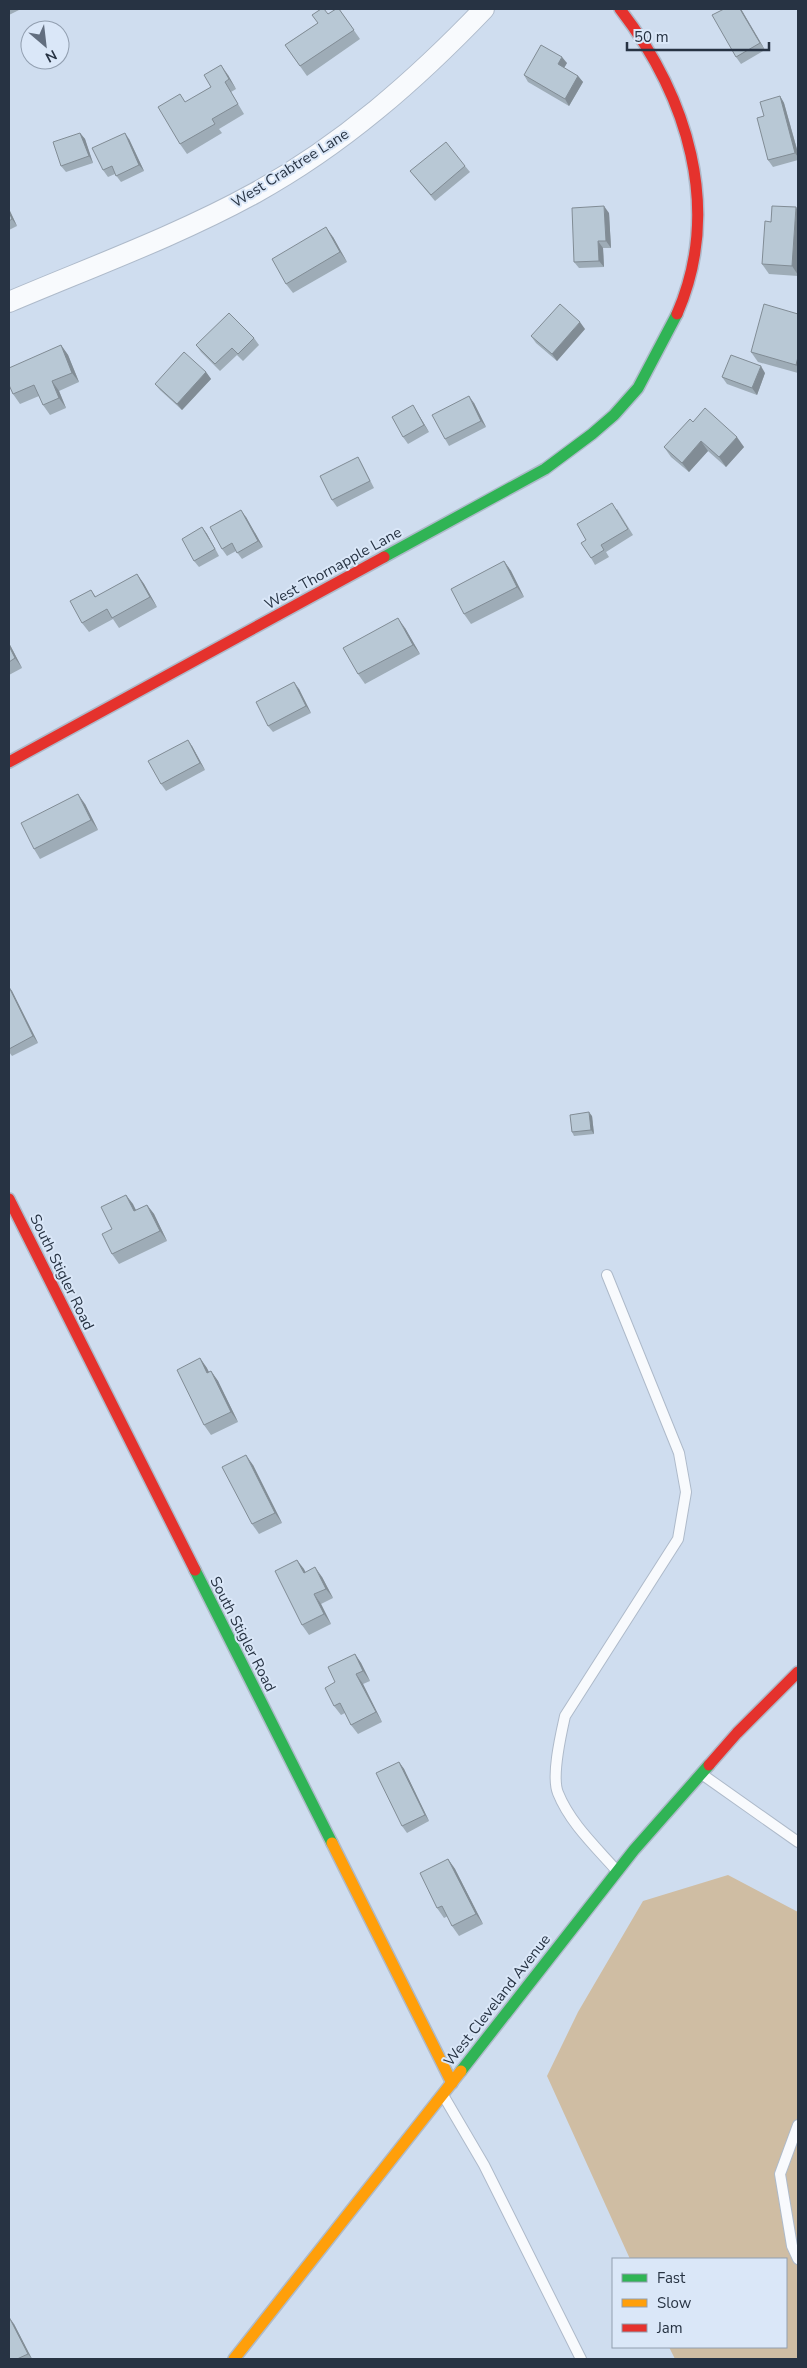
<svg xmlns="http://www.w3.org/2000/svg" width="807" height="2368" viewBox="0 0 807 2368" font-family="'Nunito Sans',sans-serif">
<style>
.forest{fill:#cfbda3}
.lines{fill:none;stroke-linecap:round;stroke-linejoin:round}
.lane-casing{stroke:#aebaca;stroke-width:12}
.street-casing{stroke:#aebaca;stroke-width:22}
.fast-casing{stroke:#aebaca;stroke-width:14}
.slow-casing{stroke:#aebaca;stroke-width:14}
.jam-casing{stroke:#aebaca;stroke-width:14}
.lane{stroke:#f8fafd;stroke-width:10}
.street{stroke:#f8fafd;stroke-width:20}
.fast{stroke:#30b455;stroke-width:11}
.slow{stroke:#ff9f0a;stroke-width:11}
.jam{stroke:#e5322d;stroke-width:11}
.wall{fill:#9eacb7}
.shaded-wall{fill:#818c95}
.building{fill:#b8c8d5;stroke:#818c95}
.labels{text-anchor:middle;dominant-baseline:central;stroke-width:4;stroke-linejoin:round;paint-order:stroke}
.street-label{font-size:15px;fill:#273343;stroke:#dae7f8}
</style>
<rect width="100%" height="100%" fill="#cfddef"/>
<path class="forest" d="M 728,1875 L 798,1912 L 798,2359 L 675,2359 L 669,2347 L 786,2347 L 786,2259 L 630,2259 L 547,2076 L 578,2012 L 643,1901 Z"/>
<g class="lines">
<defs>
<g id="lane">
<path d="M 607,1275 L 679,1453 L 686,1492 L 678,1539 L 565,1716 C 561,1734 551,1776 558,1793 C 570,1823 596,1847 617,1871"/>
<path d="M 703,1775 L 798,1842"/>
<path d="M 443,2095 L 484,2165 L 581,2359"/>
<path d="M 798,2125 L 780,2174 L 792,2246 L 798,2259"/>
</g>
<path id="street" d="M 9,302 C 89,268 179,235 255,193 C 342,145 416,80 484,9"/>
<g id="fast">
<path d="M 384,557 L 545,469 L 592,434 L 614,415 L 638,388 L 677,314"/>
<path d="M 195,1570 L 332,1843"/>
<path d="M 461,2071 L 634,1850 L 709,1765"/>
</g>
<g id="slow">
<path d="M 332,1843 L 452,2083"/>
<path d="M 234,2359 L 461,2071"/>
</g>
<g id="jam">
<path d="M 620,9 C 687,96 723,208 677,314"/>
<path d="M 9,762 L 384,557"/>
<path d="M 9,1199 L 195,1570"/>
<path d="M 709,1765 L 737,1733 L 798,1672"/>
</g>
</defs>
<use href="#lane" class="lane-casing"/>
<use href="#street" class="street-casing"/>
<use href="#fast" class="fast-casing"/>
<use href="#slow" class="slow-casing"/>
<use href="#jam" class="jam-casing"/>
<use href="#lane" class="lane"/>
<use href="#street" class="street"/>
<use href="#fast" class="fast"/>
<use href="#slow" class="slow"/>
<use href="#jam" class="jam"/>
</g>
<g class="wall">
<path d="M 9,9 L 21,9 L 9,15 Z"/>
<path d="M 339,9 L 360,39 L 307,76 L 285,45 L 318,23 L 328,14 Z"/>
<path d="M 741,9 L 765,50 L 741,64 L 736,57 Z"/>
<path d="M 567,63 L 564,68 L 578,76 L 583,82 L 569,106 L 528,82 L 524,75 Z"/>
<path d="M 228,75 L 236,89 L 231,92 L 244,114 L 219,129 L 222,133 L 187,154 L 180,144 L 186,102 L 211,87 Z"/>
<path d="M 780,96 L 784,103 L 798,153 L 798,160 L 773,167 L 768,160 L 764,116 Z"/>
<path d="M 80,133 L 85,139 L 93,163 L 66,172 L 61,166 Z"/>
<path d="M 129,139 L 144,171 L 121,182 L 115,174 L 108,177 L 103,170 Z"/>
<path d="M 465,166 L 470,172 L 435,201 L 410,171 Z"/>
<path d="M 9,209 L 17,226 L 9,230 Z"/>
<path d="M 798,211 L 798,276 L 769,274 L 762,264 L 771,222 Z"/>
<path d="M 609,213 L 611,248 L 603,248 L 604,267 L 579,268 L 574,262 Z"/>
<path d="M 333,237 L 347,262 L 293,293 L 286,284 Z"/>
<path d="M 798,314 L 798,373 L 758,362 L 751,352 Z"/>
<path d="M 585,329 L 557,361 L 536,343 L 531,336 Z"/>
<path d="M 254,338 L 259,345 L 243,361 L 237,355 L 220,371 L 201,352 L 196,345 Z"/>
<path d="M 61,345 L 68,355 L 79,382 L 59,391 L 66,408 L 50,415 L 43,405 L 39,396 L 20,404 L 13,394 Z"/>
<path d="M 206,372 L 211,379 L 182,410 L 160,390 L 155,384 Z"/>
<path d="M 765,373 L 757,395 L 727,384 L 722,377 Z"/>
<path d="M 474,403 L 486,427 L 449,446 L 445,439 Z"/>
<path d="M 417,412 L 429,432 L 408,444 L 403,437 Z"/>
<path d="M 693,422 L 744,447 L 726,467 L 708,451 L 689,472 L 671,457 L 664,447 Z"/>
<path d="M 358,457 L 362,464 L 374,488 L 337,507 L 332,500 Z"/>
<path d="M 617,509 L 633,535 L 606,552 L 609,557 L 595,565 L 591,558 L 586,540 Z"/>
<path d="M 246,517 L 263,547 L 242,559 L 236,551 L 227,556 L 222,549 Z"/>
<path d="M 202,527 L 207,534 L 219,556 L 199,567 L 194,561 Z"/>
<path d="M 504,561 L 511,571 L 524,597 L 471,624 L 464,614 Z"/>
<path d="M 137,574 L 144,584 L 157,607 L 119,628 L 113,619 L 89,632 L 82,623 L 91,590 L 96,597 Z"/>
<path d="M 405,628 L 420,654 L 365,684 L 358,674 Z"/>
<path d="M 9,643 L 22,668 L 9,675 Z"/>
<path d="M 299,689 L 311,713 L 273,732 L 268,726 Z"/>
<path d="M 192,746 L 205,770 L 166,791 L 161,784 Z"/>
<path d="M 85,804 L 98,830 L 40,859 L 34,849 Z"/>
<path d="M 9,987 L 12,991 L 38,1043 L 12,1056 L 9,1052 Z"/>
<path d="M 592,1116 L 594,1134 L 574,1136 L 572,1132 Z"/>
<path d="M 126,1195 L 136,1210 L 147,1205 L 154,1214 L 167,1241 L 119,1264 L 112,1254 L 112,1229 Z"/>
<path d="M 200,1358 L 209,1372 L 211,1371 L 218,1381 L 238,1422 L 211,1435 L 204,1425 Z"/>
<path d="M 253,1465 L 282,1523 L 259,1534 L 252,1524 Z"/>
<path d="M 297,1560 L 305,1572 L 322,1577 L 333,1598 L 321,1604 L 331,1624 L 309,1635 L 302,1625 Z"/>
<path d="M 355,1654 L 361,1663 L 370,1681 L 363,1684 L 382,1722 L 358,1734 L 351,1725 L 345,1713 L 341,1715 L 334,1706 L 335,1682 Z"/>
<path d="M 399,1762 L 404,1769 L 429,1821 L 407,1833 L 402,1826 Z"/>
<path d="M 448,1859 L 455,1869 L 483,1924 L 459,1936 L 452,1926 L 448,1916 L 444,1918 L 437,1908 Z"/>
<path d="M 14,2324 L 32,2359 L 9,2359 Z"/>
</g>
<g class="shaded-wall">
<path d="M 740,9 L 741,9 L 765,50 L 760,43 Z"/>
<path d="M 562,57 L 567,63 L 562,71 L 558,64 Z"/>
<path d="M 221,65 L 228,75 L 236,89 L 229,79 Z"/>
<path d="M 578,76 L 583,82 L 569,106 L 565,99 Z"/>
<path d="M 780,96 L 784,103 L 798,153 L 798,157 L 795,153 Z"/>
<path d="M 80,133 L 85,139 L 93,163 L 89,156 Z"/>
<path d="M 125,133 L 129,139 L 144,171 L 139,165 Z"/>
<path d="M 604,206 L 609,213 L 611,248 L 606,241 Z"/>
<path d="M 796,207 L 798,211 L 798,275 L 792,266 Z"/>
<path d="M 9,209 L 17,226 L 12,219 L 9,212 Z"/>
<path d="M 326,227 L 333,237 L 347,262 L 340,252 Z"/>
<path d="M 598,241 L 603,248 L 604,267 L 599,261 Z"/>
<path d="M 580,322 L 585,329 L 557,361 L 552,354 Z"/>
<path d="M 61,345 L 68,355 L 79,382 L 72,373 Z"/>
<path d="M 798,357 L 798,368 L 796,365 Z"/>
<path d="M 761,366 L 765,373 L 757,395 L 752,388 Z"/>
<path d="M 206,372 L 211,379 L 182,410 L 177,404 Z"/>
<path d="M 52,381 L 59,391 L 66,408 L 59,398 Z"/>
<path d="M 469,396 L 474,403 L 486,427 L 481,421 Z"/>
<path d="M 413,405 L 417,412 L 429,432 L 424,425 Z"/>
<path d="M 737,437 L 744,447 L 726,467 L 719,457 Z"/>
<path d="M 701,441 L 708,451 L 689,472 L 682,463 Z"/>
<path d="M 241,510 L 246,517 L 263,547 L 258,541 Z"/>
<path d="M 202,527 L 207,534 L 219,556 L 215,549 Z"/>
<path d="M 504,561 L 511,571 L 524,597 L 517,587 Z"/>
<path d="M 137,574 L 144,584 L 157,607 L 150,597 Z"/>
<path d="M 398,618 L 405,628 L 420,654 L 413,645 Z"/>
<path d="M 9,643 L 22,668 L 15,658 L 9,646 Z"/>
<path d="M 294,682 L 299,689 L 311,713 L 306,706 Z"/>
<path d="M 188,740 L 192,746 L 205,770 L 200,763 Z"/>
<path d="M 78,794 L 85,804 L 98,830 L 91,820 Z"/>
<path d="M 9,987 L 12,991 L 38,1043 L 33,1036 Z"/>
<path d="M 589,1112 L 592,1116 L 594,1134 L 591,1130 Z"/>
<path d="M 126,1195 L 133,1204 L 141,1221 L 134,1211 Z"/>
<path d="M 147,1205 L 154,1214 L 167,1241 L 160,1231 Z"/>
<path d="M 200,1358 L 207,1368 L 214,1383 L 207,1373 Z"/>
<path d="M 211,1371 L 218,1381 L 238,1422 L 231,1412 Z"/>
<path d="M 246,1455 L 253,1465 L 282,1523 L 275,1513 Z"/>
<path d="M 297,1560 L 304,1569 L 311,1583 L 304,1573 Z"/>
<path d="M 315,1567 L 322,1577 L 333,1598 L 326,1589 Z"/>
<path d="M 314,1594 L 321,1604 L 331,1624 L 324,1614 Z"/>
<path d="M 355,1654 L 361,1663 L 370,1681 L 363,1671 Z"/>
<path d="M 356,1674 L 363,1684 L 382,1722 L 376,1712 Z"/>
<path d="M 399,1762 L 404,1769 L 429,1821 L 425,1815 Z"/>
<path d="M 448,1859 L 455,1869 L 483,1924 L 476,1914 Z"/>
<path d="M 9,2317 L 14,2324 L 32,2359 L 28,2354 Z"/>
</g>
<g class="building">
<path d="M 321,9 L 324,9 L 328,14 L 336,9 L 339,9 L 354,30 L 300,66 L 285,45 L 318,23 L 312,15 Z"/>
<path d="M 724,9 L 740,9 L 760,43 L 736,57 L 712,15 Z"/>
<path d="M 541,45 L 562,57 L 558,64 L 578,76 L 565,99 L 524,75 Z"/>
<path d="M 221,65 L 229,79 L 225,82 L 238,104 L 212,119 L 215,124 L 180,144 L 158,107 L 180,94 L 185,102 L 211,87 L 204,75 Z"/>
<path d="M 780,96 L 795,153 L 768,160 L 757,118 L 764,116 L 760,102 Z"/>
<path d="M 80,133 L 89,156 L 61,166 L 53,142 Z"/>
<path d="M 125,133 L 139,165 L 116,176 L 112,166 L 103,170 L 92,148 Z"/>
<path d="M 446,142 L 465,166 L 431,195 L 410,171 Z"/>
<path d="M 604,206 L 606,241 L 598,241 L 599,261 L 574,262 L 572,208 Z"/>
<path d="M 772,206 L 796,207 L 792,266 L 762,264 L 765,221 L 771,222 Z"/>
<path d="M 9,212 L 12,219 L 9,221 Z"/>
<path d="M 326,227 L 340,252 L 286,284 L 272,259 Z"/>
<path d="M 560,304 L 580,322 L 552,354 L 531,336 Z"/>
<path d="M 764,304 L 798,314 L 798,357 L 796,365 L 751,352 Z"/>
<path d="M 229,313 L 254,338 L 238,354 L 232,348 L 215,364 L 196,345 Z"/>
<path d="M 61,345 L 72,373 L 52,381 L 59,398 L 43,405 L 34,385 L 13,394 L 9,385 L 9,368 Z"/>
<path d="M 184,352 L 206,372 L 177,404 L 155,384 Z"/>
<path d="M 731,355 L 761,366 L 752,388 L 722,377 Z"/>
<path d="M 469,396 L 481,421 L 445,439 L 432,415 Z"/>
<path d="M 413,405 L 424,425 L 403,437 L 392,417 Z"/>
<path d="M 705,408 L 737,437 L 719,457 L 701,441 L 682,463 L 664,447 L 690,419 L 693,422 Z"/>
<path d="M 358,457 L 370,481 L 332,500 L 320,476 Z"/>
<path d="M 612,503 L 628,529 L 601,545 L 604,550 L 591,558 L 581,543 L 586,540 L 577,524 Z"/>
<path d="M 241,510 L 258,541 L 237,553 L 232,543 L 222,549 L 210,527 Z"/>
<path d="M 202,527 L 215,549 L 194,561 L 182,539 Z"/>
<path d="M 504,561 L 517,587 L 464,614 L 451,589 Z"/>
<path d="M 137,574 L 150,597 L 112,618 L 107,609 L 82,623 L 70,601 L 91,590 L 95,597 Z"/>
<path d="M 398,618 L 413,645 L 358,674 L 343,648 Z"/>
<path d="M 9,646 L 15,658 L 9,662 Z"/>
<path d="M 294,682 L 306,706 L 268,726 L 256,702 Z"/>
<path d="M 188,740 L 200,763 L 161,784 L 148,761 Z"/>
<path d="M 78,794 L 91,820 L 34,849 L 21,823 Z"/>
<path d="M 9,987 L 33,1036 L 9,1049 Z"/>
<path d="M 589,1112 L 591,1130 L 572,1132 L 570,1115 Z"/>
<path d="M 126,1195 L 134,1211 L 147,1205 L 160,1231 L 112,1254 L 102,1234 L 112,1229 L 101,1207 Z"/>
<path d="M 200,1358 L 207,1373 L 211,1371 L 231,1412 L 204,1425 L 177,1370 Z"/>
<path d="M 246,1455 L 275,1513 L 252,1524 L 222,1467 Z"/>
<path d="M 297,1560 L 304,1573 L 315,1567 L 326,1589 L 314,1594 L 324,1614 L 302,1625 L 275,1571 Z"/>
<path d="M 355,1654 L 363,1671 L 356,1674 L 376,1712 L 351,1725 L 340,1703 L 334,1706 L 325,1688 L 335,1682 L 328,1667 Z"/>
<path d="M 399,1762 L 425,1815 L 402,1826 L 376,1773 Z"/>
<path d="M 448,1859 L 476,1914 L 452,1926 L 442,1906 L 437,1908 L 420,1873 Z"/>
<path d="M 9,2317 L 28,2354 L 17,2359 L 9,2359 Z"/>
</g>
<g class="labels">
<g class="street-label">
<text transform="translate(290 168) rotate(-32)">West Crabtree Lane</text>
<text transform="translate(333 568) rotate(-29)">West Thornapple Lane</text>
<text transform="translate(62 1272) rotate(64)">South Stigler Road</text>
<text transform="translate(243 1634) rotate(63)">South Stigler Road</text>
<text transform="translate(497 2000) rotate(-52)">West Cleveland Avenue</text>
</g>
</g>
<rect width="807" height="2368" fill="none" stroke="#273343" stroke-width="20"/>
<rect x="612" y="2258" width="175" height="90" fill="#dae7f8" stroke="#929fb0"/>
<rect x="622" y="2274" width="25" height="8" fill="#30b455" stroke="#929fb0"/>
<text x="657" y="2283" font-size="15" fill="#273343">Fast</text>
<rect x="622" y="2299" width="25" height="8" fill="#ff9f0a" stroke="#929fb0"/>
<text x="657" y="2308" font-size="15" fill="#273343">Slow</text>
<rect x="622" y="2324" width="25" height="8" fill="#e5322d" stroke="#929fb0"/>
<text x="657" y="2333" font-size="15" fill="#273343">Jam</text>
<g transform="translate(45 45) rotate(152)"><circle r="24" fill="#dae7f8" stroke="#929fb0"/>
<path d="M0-4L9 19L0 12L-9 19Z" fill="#626e7f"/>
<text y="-8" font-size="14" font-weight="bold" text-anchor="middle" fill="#273343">N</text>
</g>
<path d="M627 42v8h142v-8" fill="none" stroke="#273343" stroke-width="2.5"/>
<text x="634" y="42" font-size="15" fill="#273343" stroke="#dae7f8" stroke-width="4" paint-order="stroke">50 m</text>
</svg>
